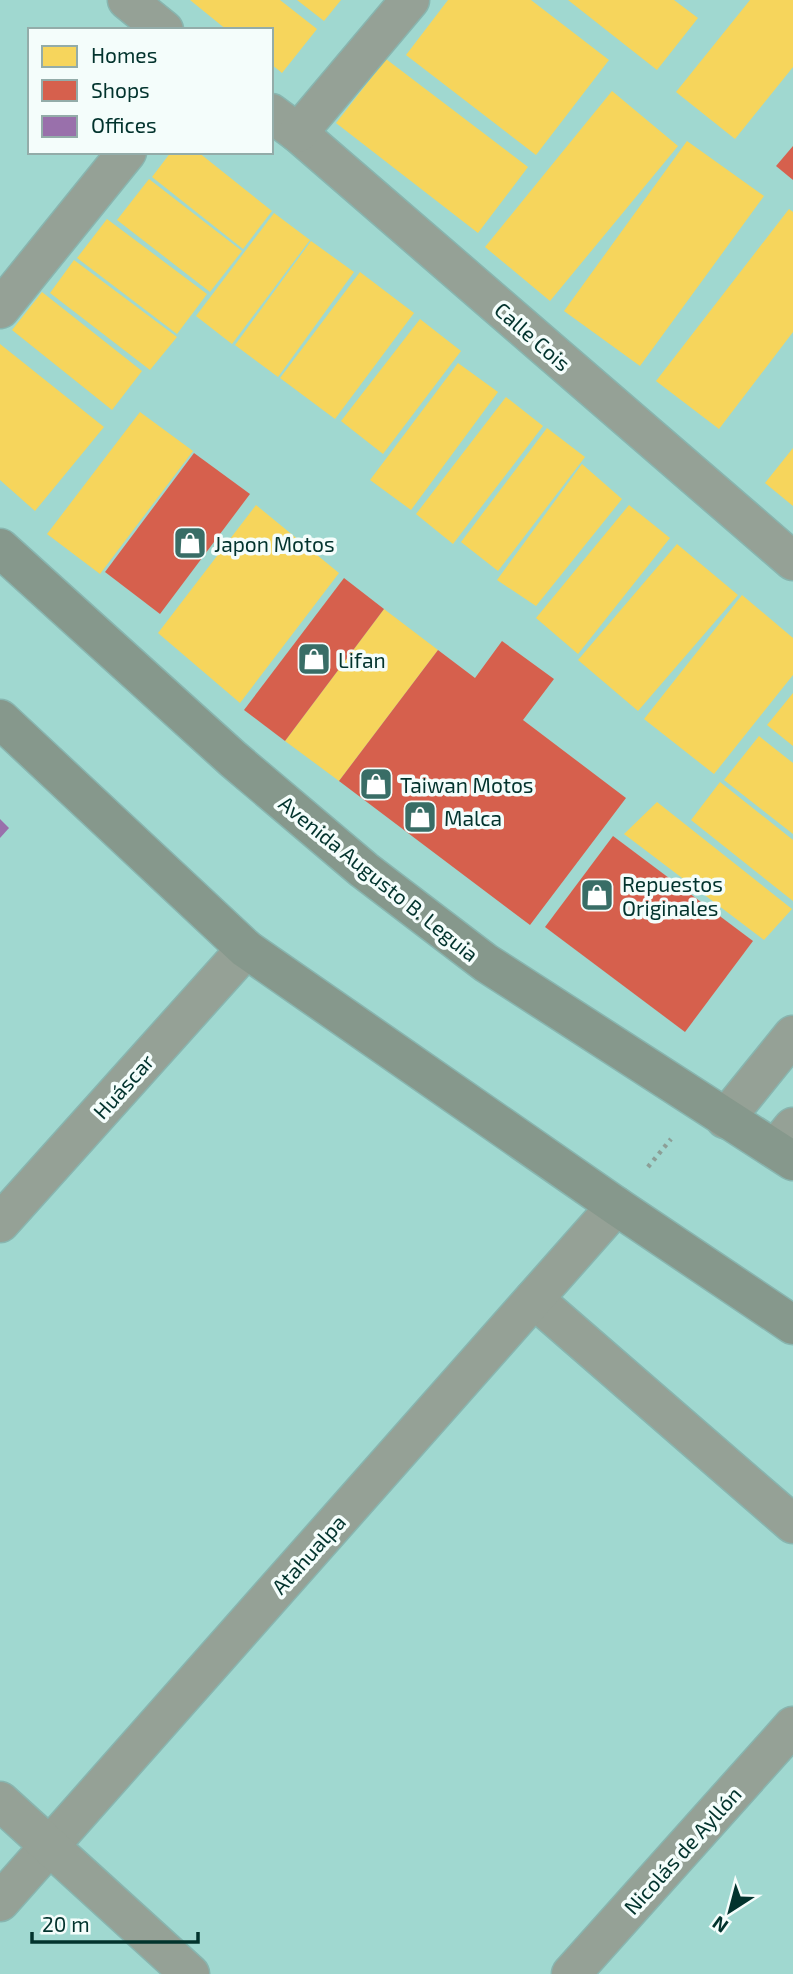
<svg xmlns="http://www.w3.org/2000/svg" width="793" height="1974" viewBox="0 0 793 1974" font-family="'Exo 2',sans-serif">
<style>
.homes{fill:#f6d55c}
.shops{fill:#d6604d}
.offices{fill:#9970ab}
.lines{fill:none;stroke-linecap:round;stroke-linejoin:round}
.pedestrian-casing{stroke:#88b5af;stroke-width:41}
.minor-casing{stroke:#88b5af;stroke-width:41}
.tertiary-casing{stroke:#88b5af;stroke-width:41}
.primary-casing{stroke:#88b5af;stroke-width:41}
.path{stroke:#8c9f97;stroke-width:4.5;stroke-dasharray:3.5 5;stroke-linecap:butt}
.pedestrian{stroke:#95a196;stroke-width:38}
.minor{stroke:#95a196;stroke-width:38}
.tertiary{stroke:#95a196;stroke-width:38}
.primary{stroke:#86988c;stroke-width:38}
.labels{text-anchor:middle;dominant-baseline:central;stroke-width:7;stroke-linejoin:round;paint-order:stroke}
.street-label{font-size:21px;fill:#02332d;stroke:#f4fdfb}
.poi-label{font-size:21px;fill:#02332d;stroke:#f4fdfb;text-anchor:start}
</style>
<rect width="100%" height="100%" fill="#a0d8d0"/>
<g class="homes">
<path d="M 190,0 L 280,0 L 317,29 L 282,73 L 271,64 L 271,30 L 227,30 Z"/>
<path d="M 297,0 L 341,0 L 324,21 Z"/>
<path d="M 448,0 L 531,0 L 609,60 L 536,155 L 406,55 Z"/>
<path d="M 568,0 L 674,0 L 698,18 L 657,70 Z"/>
<path d="M 750,0 L 793,0 L 793,67 L 735,139 L 676,92 Z"/>
<path d="M 386,59 L 528,167 L 478,233 L 336,123 Z"/>
<path d="M 612,91 L 678,146 L 550,301 L 485,247 Z"/>
<path d="M 687,141 L 764,196 L 640,366 L 564,311 Z"/>
<path d="M 171,152 L 198,152 L 272,211 L 243,249 L 152,177 Z"/>
<path d="M 149,179 L 242,251 L 210,292 L 117,220 Z"/>
<path d="M 789,209 L 793,212 L 793,332 L 719,429 L 656,381 Z"/>
<path d="M 274,213 L 310,240 L 232,344 L 196,316 Z"/>
<path d="M 107,219 L 207,294 L 177,334 L 77,258 Z"/>
<path d="M 311,241 L 354,272 L 278,377 L 235,345 Z"/>
<path d="M 74,260 L 177,337 L 150,370 L 50,293 Z"/>
<path d="M 360,272 L 414,313 L 335,419 L 280,378 Z"/>
<path d="M 42,292 L 142,371 L 112,410 L 12,330 Z"/>
<path d="M 420,319 L 461,351 L 383,454 L 341,421 Z"/>
<path d="M 0,344 L 104,427 L 35,511 L 0,480 Z"/>
<path d="M 458,363 L 498,392 L 411,510 L 370,480 Z"/>
<path d="M 506,397 L 543,426 L 453,544 L 416,514 Z"/>
<path d="M 140,412 L 193,451 L 100,574 L 47,534 Z"/>
<path d="M 547,428 L 585,457 L 498,571 L 461,542 Z"/>
<path d="M 793,448 L 793,506 L 765,483 Z"/>
<path d="M 582,464 L 622,499 L 536,606 L 497,580 Z"/>
<path d="M 256,505 L 339,573 L 240,703 L 158,633 Z"/>
<path d="M 629,505 L 670,538 L 578,654 L 536,618 Z"/>
<path d="M 677,544 L 738,595 L 638,711 L 578,660 Z"/>
<path d="M 742,595 L 793,638 L 793,675 L 714,774 L 644,719 Z"/>
<path d="M 384,609 L 438,650 L 339,781 L 285,741 Z"/>
<path d="M 793,693 L 793,746 L 767,725 Z"/>
<path d="M 759,736 L 793,763 L 793,834 L 724,780 Z"/>
<path d="M 720,782 L 793,840 L 793,901 L 691,820 Z"/>
<path d="M 657,802 L 792,909 L 764,940 L 624,834 Z"/>
</g>
<g class="shops">
<path d="M 793,146 L 793,180 L 776,166 Z"/>
<path d="M 194,453 L 250,494 L 160,614 L 105,572 Z"/>
<path d="M 344,578 L 384,609 L 285,741 L 244,710 Z"/>
<path d="M 502,641 L 554,679 L 523,720 L 626,798 L 530,925 L 339,781 L 438,650 L 475,678 Z"/>
<path d="M 613,836 L 753,941 L 685,1032 L 545,927 Z"/>
</g>
<path class="offices" d="M 0,819 L 9,828 L 0,838 Z"/>
<g class="lines">
<defs>
<path id="pedestrian" d="M 534,1299 L 793,1524"/>
<g id="minor">
<path d="M 127,0 L 164,30"/>
<path d="M 271,113 L 298,133 L 793,561"/>
<path d="M 298,133 L 410,0"/>
<path d="M 0,309 L 127,152"/>
<path d="M 725,1119 L 793,1035"/>
<path d="M 775,1149 L 793,1127"/>
<path d="M 0,1223 L 246,949"/>
<path d="M 0,1902 L 616,1206"/>
<path d="M 571,1974 L 793,1726"/>
</g>
<path id="tertiary" d="M 0,1801 L 190,1974"/>
<g id="primary">
<path d="M 0,548 L 233,759 L 364,870 L 486,963 L 793,1161"/>
<path d="M 0,719 L 246,949 L 616,1206 L 793,1325"/>
</g>
</defs>
<use href="#pedestrian" class="pedestrian-casing"/>
<use href="#minor" class="minor-casing"/>
<use href="#tertiary" class="tertiary-casing"/>
<use href="#primary" class="primary-casing"/>
<path class="path" d="M 648,1167 L 671,1139"/>
<use href="#pedestrian" class="pedestrian"/>
<use href="#minor" class="minor"/>
<use href="#tertiary" class="tertiary"/>
<use href="#primary" class="primary"/>
</g>
<defs>
<symbol id="shop-square" viewBox="-11 -11 22 22"><rect x="-9" y="-9" width="18" height="18" rx="4" fill="#396d66" stroke="#f4fdfb"/><path d="M-5-2.5h2.3a2.7 3.5 0 0 1 5.4 0H5L5.5 6h-11ZM-1.5-2.5h3a1.5 2.3 0 0 0-3 0Z" fill="#fff"/></symbol>
</defs>
<g fill-rule="evenodd">
<use href="#shop-square" x="171" y="524" width="38" height="38"/>
<use href="#shop-square" x="295" y="640" width="38" height="38"/>
<use href="#shop-square" x="357" y="765" width="38" height="38"/>
<use href="#shop-square" x="401" y="798" width="38" height="38"/>
<use href="#shop-square" x="578" y="876" width="38" height="38"/>
</g>
<g class="labels">
<g class="street-label">
<text transform="translate(533 336) rotate(41)">Calle Cois</text>
<text transform="translate(379 878) rotate(39)">Avenida Augusto B. Leguia</text>
<text transform="translate(123 1086) rotate(-48)">Huáscar</text>
<text transform="translate(308 1554) rotate(-48)">Atahualpa</text>
<text transform="translate(682 1850) rotate(-48)">Nicolás de Ayllón</text>
</g>
<g class="poi-label">
<text x="214" y="543">Japon Motos</text>
<text x="338" y="659">Lifan</text>
<text x="400" y="784">Taiwan Motos</text>
<text x="444" y="817">Malca</text>
<text x="622" y="883">Repuestos<tspan x="622" dy="24">Originales</tspan></text>
</g>
</g>
<rect x="28" y="28" width="245" height="126" fill="#f4fdfb" stroke="#93aca9" stroke-width="2"/>
<rect x="42" y="46" width="35" height="21" fill="#f6d55c" stroke="#93aca9" stroke-width="2"/>
<text x="91" y="63" font-size="21" fill="#02332d">Homes</text>
<rect x="42" y="80" width="35" height="21" fill="#d6604d" stroke="#93aca9" stroke-width="2"/>
<text x="91" y="98" font-size="21" fill="#02332d">Shops</text>
<rect x="42" y="116" width="35" height="21" fill="#9970ab" stroke="#93aca9" stroke-width="2"/>
<text x="91" y="133" font-size="21" fill="#02332d">Offices</text>
<g transform="translate(730 1911) rotate(216)" stroke="#f4fdfb" stroke-width="5" paint-order="stroke">
<path d="M0-5L12 26L0 18L-12 26Z" fill="#02332d"/>
<text y="-10" font-size="19" font-weight="bold" text-anchor="middle" fill="#02332d">N</text>
</g>
<path d="M32 1932v10h166v-10" fill="none" stroke="#02332d" stroke-width="3.5"/>
<text x="42" y="1932" font-size="21" fill="#02332d" stroke="#f4fdfb" stroke-width="5" paint-order="stroke">20 m</text>
</svg>
